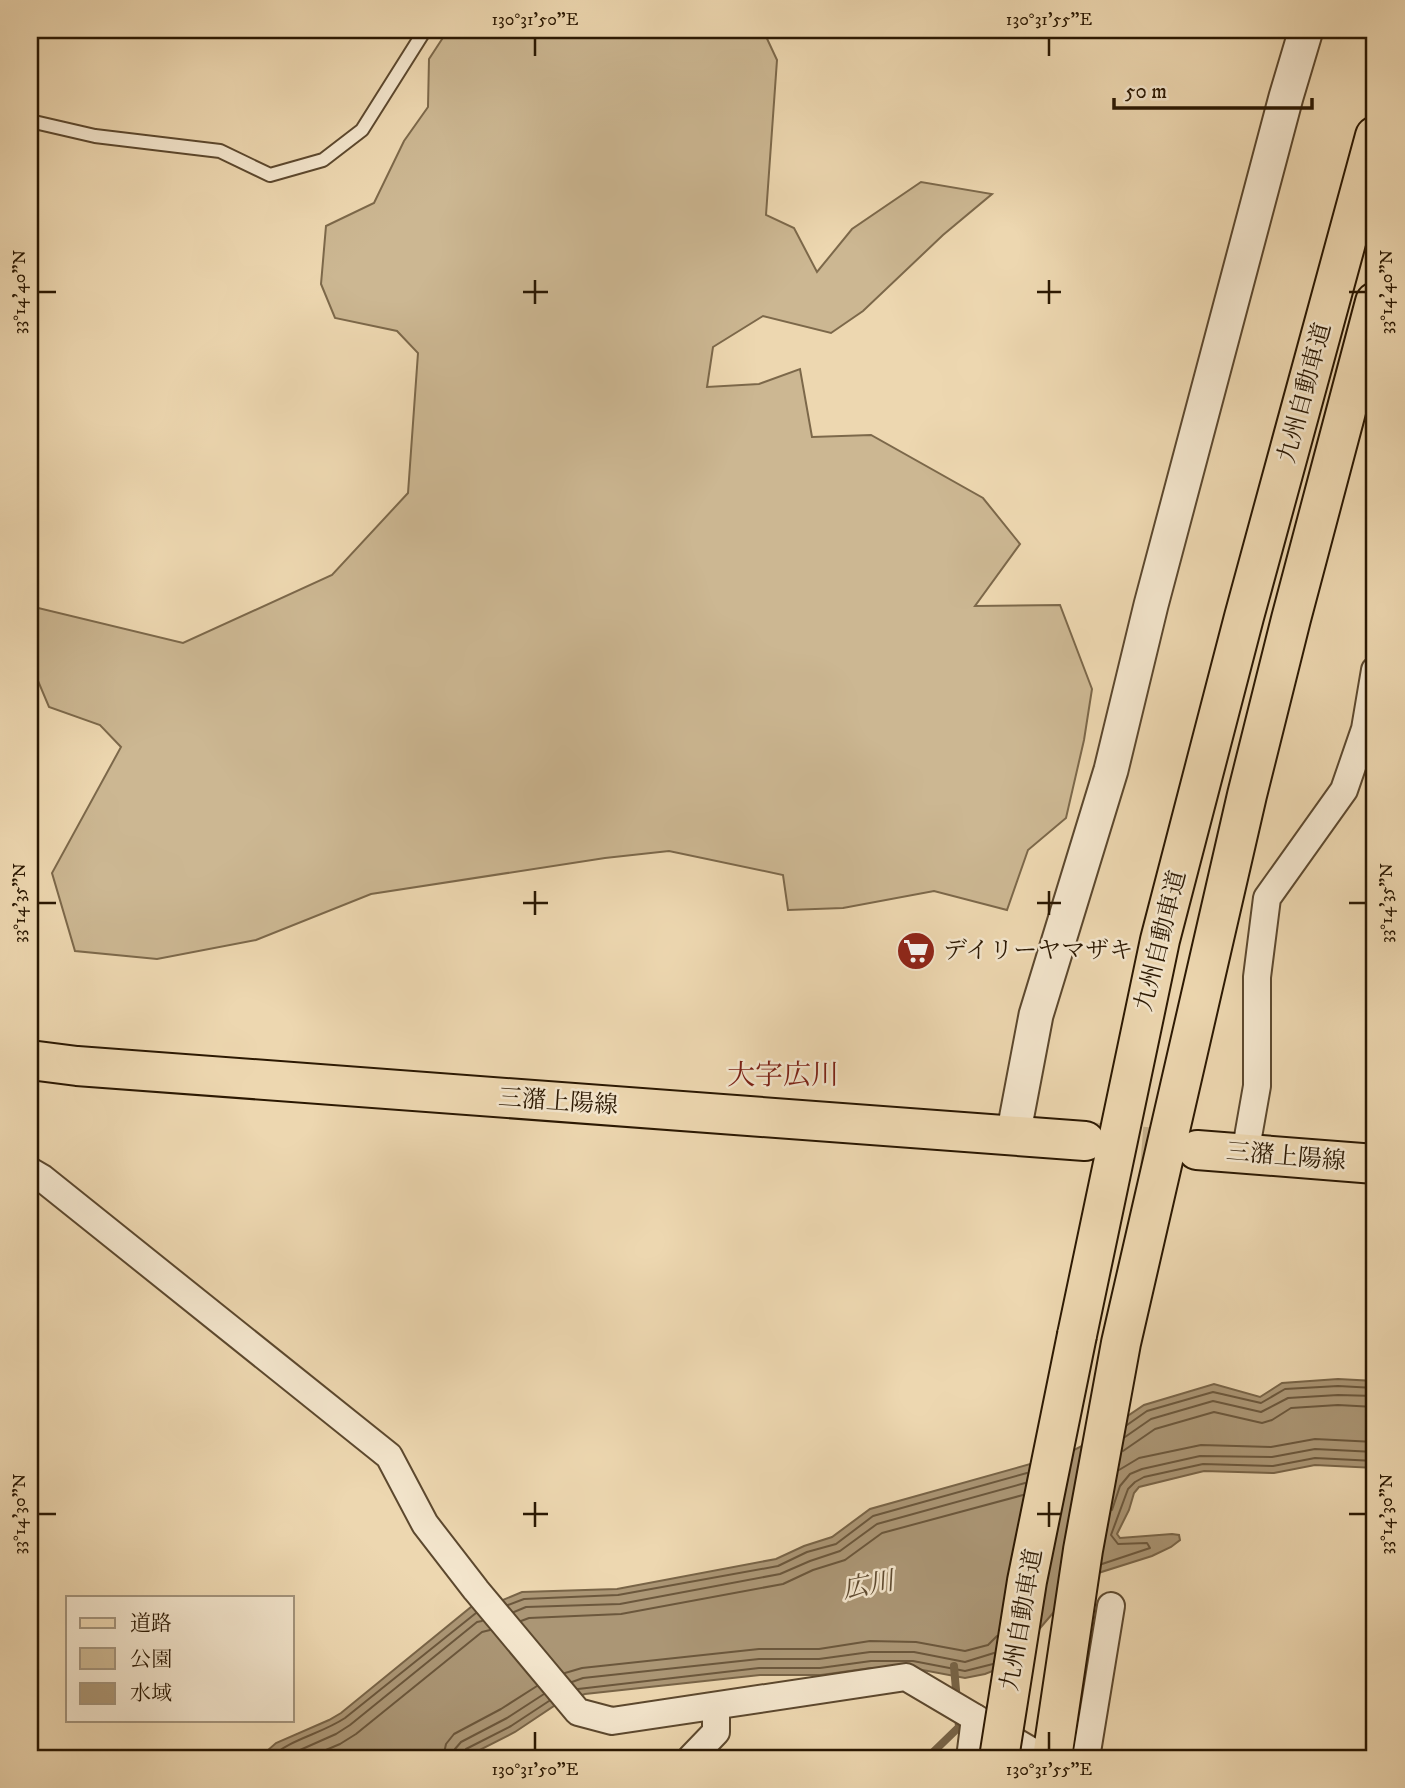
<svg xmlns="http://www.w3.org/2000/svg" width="1405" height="1788" viewBox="0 0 1405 1788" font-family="'IM FELL DW Pica','Noto Serif JP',serif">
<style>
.green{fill:#ccb792;stroke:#7c684a;stroke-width:2}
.water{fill:#ab9675;stroke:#786447;stroke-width:2}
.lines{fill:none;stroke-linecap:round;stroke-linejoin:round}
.shore{stroke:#6b573c;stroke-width:2}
.stream{stroke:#786447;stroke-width:8}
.primary-tunnel{stroke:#c6b18d;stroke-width:38;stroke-dasharray:38 19;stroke-linecap:butt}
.service-casing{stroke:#5c482e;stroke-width:16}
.minor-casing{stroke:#5c482e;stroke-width:30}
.tertiary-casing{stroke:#5c482e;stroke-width:37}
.primary-casing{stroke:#2b1802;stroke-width:42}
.motorway-casing{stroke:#2b1802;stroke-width:42}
.service{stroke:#f3e5cc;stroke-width:12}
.minor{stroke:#f3e5cc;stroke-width:26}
.tertiary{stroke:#f3e5cc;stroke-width:33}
.primary{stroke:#edd7b0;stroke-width:38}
.motorway{stroke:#edd7b0;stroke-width:38}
.motorway-bridge-casing{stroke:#2b1802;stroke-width:42;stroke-linecap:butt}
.motorway-bridge{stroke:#edd7b0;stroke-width:38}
.ticks{fill:none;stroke:#2b1802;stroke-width:2.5}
.labels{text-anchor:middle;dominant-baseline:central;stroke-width:5;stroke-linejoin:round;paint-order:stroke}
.street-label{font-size:24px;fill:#2b1802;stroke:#f3e5cc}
.poi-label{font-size:24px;fill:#2b1802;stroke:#f3e5cc;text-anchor:start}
.water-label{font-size:26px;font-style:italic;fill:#5e4a30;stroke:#f3e5cc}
.quarter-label{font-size:28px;fill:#7a1f14;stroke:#f3e5cc}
.neatline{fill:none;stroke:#2b1802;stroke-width:2.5}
.ticks-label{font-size:18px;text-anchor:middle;fill:#2b1802}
</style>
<rect width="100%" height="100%" fill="#edd7b0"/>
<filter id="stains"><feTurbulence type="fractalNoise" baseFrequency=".00286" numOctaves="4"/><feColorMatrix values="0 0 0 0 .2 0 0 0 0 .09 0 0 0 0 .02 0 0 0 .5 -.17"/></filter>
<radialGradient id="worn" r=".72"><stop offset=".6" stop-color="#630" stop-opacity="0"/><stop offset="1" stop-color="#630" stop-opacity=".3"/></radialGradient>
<path class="green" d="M 448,30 L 763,30 L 777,60 L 766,215 L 794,228 L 817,272 L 852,229 L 921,182 L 992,194 L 943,235 L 863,311 L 831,333 L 763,316 L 713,347 L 707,387 L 759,384 L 800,369 L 812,437 L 871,435 L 983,498 L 1020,544 L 975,606 L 1060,605 L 1092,689 L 1084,740 L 1066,818 L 1028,850 L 1007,910 L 934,891 L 843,908 L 788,910 L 783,875 L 669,851 L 605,858 L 371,894 L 256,940 L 157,959 L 75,951 L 52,873 L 121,747 L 100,725 L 49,707 L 30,662 L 30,606 L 183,643 L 332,575 L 408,493 L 418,353 L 397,331 L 335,318 L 321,284 L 326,226 L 374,203 L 404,141 L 428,107 L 429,59 Z"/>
<path class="water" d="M 1338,1379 L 1375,1381 L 1375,1468 L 1315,1465 L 1274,1473 L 1204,1471 L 1139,1487 L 1134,1493 L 1129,1510 L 1117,1534 L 1120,1538 L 1172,1534 L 1179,1535 L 1180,1540 L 1171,1547 L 1152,1556 L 1092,1575 L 1071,1592 L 1029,1641 L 1003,1667 L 985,1674 L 965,1678 L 912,1668 L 871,1668 L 821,1675 L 760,1675 L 585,1694 L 557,1704 L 515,1732 L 464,1758 L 259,1758 L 276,1743 L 329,1720 L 341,1713 L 471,1607 L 498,1602 L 522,1592 L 617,1589 L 776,1559 L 804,1546 L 832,1537 L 870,1509 L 1066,1454 L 1086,1444 L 1144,1405 L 1214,1384 L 1260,1397 L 1282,1383 Z"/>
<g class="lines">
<g class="shore">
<path d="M 1127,1425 L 1147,1411 L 1213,1392 L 1261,1403 L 1285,1389 L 1338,1386 L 1375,1388"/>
<path d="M 1125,1437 L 1151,1419 L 1213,1401 L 1261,1412 L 1288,1398 L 1338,1395 L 1375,1396"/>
<path d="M 1123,1451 L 1155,1429 L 1214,1412 L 1262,1423 L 1272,1420 L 1291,1408 L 1338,1405 L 1375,1407"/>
<path d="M 1119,1470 L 1139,1458 L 1201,1445 L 1271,1447 L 1315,1439 L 1375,1442"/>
<path d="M 1112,1510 L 1120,1486 L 1130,1474 L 1142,1469 L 1200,1456 L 1272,1457 L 1315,1449 L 1375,1452"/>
<path d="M 1102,1564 L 1150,1548 L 1147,1543 L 1118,1544 L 1111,1535 L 1128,1489 L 1135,1482 L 1144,1477 L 1203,1464 L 1273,1466 L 1315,1458 L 1375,1461"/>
<path d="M 508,1605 L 524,1599 L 618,1595 L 778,1566 L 807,1552 L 836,1544 L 873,1516 L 1027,1473"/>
<path d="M 514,1612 L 526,1607 L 620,1604 L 780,1574 L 810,1561 L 840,1551 L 877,1524 L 1025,1483"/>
<path d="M 521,1621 L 529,1618 L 621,1614 L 783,1584 L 813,1570 L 845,1560 L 882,1533 L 1023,1495"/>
<path d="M 565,1673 L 582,1668 L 759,1649 L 819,1649 L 870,1641 L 916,1642 L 965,1651 L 988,1645 L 997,1636"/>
<path d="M 572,1682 L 583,1678 L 759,1659 L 819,1659 L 870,1652 L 914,1652 L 965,1662 L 994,1653"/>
<path d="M 578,1689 L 759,1668 L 820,1668 L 871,1661 L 913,1661 L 965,1671 L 993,1664"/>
<path d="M 270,1758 C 290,1739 321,1734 345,1718 L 476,1613"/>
<path d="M 282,1758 L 336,1734 L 350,1725 L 477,1622 L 482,1621"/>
<path d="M 307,1758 L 340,1744 L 356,1734 L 482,1632 L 490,1630"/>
<path d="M 443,1758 L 446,1744 L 454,1734 L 501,1709 L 537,1686"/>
<path d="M 453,1758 L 455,1749 L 461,1742 L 507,1718 L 544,1694"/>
<path d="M 462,1758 L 466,1749 L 511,1726 L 549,1701"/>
</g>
<g class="stream">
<path d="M 954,1666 L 957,1702"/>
<path d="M 927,1758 L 959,1727 L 958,1715"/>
</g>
<path class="primary-tunnel" d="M 1085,1141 L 1197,1150"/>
<defs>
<path id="service" d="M 30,121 L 95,136 L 220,151 L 270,175 L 323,160 L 362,130 L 425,30"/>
<g id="minor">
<path d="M 1245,1154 L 1257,1086 L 1257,977 L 1267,898 L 1344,790 L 1365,729 L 1375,670"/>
<path d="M 30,1171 L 42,1178 L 389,1456 L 425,1524 L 476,1590 L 578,1712 L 612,1721 L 906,1677 L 1043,1758"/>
<path d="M 691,1758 L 716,1732 L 716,1706"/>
<path d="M 970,1758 L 975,1718"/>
<path d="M 1086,1758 L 1111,1606"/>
</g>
<path id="tertiary" d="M 1013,1136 L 1036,1015 L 1111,770 L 1151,605 L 1286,97 L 1306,30"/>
<g id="primary">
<path d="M 30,1060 L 77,1066 L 1085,1141"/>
<path d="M 1197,1150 L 1375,1164"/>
</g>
<g id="motorway">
<path d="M 1077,1335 L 1160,940 L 1244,617 L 1375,136"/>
<path d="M 1052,1758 L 1083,1550 L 1121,1343 L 1247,795 L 1291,619 L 1375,302"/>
</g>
</defs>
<use href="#service" class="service-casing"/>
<use href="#minor" class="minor-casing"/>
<use href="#tertiary" class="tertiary-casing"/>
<use href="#primary" class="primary-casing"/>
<use href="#motorway" class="motorway-casing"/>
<use href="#service" class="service"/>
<use href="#minor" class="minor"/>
<use href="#tertiary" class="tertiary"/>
<use href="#primary" class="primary"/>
<use href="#motorway" class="motorway"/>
<defs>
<path id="motorway-bridge" d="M 999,1758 L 1027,1581 L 1077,1335"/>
</defs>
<use href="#motorway-bridge" class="motorway-bridge-casing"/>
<use href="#motorway-bridge" class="motorway-bridge"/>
</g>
<path class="ticks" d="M 535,38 L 535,56M 1049,38 L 1049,56M 535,280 L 535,304M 1049,280 L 1049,304M 38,292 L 56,292M 523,292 L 548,292M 1037,292 L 1061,292M 1349,292 L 1366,292M 535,891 L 535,915M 1049,891 L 1049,915M 38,903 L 56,903M 523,903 L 548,903M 1037,903 L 1061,903M 1349,903 L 1366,903M 535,1502 L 535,1527M 1049,1502 L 1049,1527M 38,1514 L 56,1514M 523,1514 L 548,1514M 1037,1514 L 1061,1514M 1349,1514 L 1366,1514M 535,1732 L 535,1750M 1049,1732 L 1049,1750"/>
<defs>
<symbol id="supermarket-disc" viewBox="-11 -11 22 22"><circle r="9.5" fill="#8f2418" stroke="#f3e5cc"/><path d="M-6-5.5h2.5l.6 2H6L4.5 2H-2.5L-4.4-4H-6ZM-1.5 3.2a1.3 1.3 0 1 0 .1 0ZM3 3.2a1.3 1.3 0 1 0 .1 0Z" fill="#fff"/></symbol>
</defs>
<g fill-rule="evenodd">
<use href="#supermarket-disc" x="894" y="929" width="44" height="44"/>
</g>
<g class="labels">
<g class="street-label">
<text transform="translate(1305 393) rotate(-75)">九州自動車道</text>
<text transform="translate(1161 941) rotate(-76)">九州自動車道</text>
<text transform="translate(558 1102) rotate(4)">三潴上陽線</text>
<text transform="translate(1286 1157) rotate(5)">三潴上陽線</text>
<text transform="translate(1022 1620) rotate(-80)">九州自動車道</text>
</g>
<g class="poi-label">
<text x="943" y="951">デイリーヤマザキ</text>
</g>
<g class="water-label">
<text transform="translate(868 1586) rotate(-11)">広川</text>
</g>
<g class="quarter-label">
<text x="783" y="1075">大字広川</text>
</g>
</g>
<rect width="1405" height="1788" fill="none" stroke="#edd7b0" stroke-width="77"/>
<rect x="66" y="1596" width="228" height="126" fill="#f3e5cc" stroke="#a3937b" stroke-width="2"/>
<rect x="80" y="1618" width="35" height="10" fill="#edd7b0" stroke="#a3937b" stroke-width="2"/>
<text x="130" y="1630" font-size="21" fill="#2b1802">道路</text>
<rect x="80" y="1648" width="35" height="21" fill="#ccb792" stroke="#a3937b" stroke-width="2"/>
<text x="130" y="1666" font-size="21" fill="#2b1802">公園</text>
<rect x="80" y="1683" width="35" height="21" fill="#ab9675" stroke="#a3937b" stroke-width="2"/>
<text x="130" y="1700" font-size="21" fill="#2b1802">水域</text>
<path d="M1114 98v10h198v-10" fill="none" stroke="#2b1802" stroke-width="3.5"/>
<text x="1125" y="98" font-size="21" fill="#2b1802" stroke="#f3e5cc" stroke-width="5" paint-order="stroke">50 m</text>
<rect x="38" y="38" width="1328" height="1712" class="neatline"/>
<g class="ticks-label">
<text x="535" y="25">130°31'50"E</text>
<text x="1049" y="25">130°31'55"E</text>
<text transform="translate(19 292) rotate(-90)" y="6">33°14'40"N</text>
<text transform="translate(1386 292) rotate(-90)" y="6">33°14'40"N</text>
<text transform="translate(19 903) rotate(-90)" y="6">33°14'35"N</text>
<text transform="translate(1386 903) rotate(-90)" y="6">33°14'35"N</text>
<text transform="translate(19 1514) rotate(-90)" y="6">33°14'30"N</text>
<text transform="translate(1386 1514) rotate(-90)" y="6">33°14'30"N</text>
<text x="535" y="1775">130°31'50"E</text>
<text x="1049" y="1775">130°31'55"E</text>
</g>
<rect width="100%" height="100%" filter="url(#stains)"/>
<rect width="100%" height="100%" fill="url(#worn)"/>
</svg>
